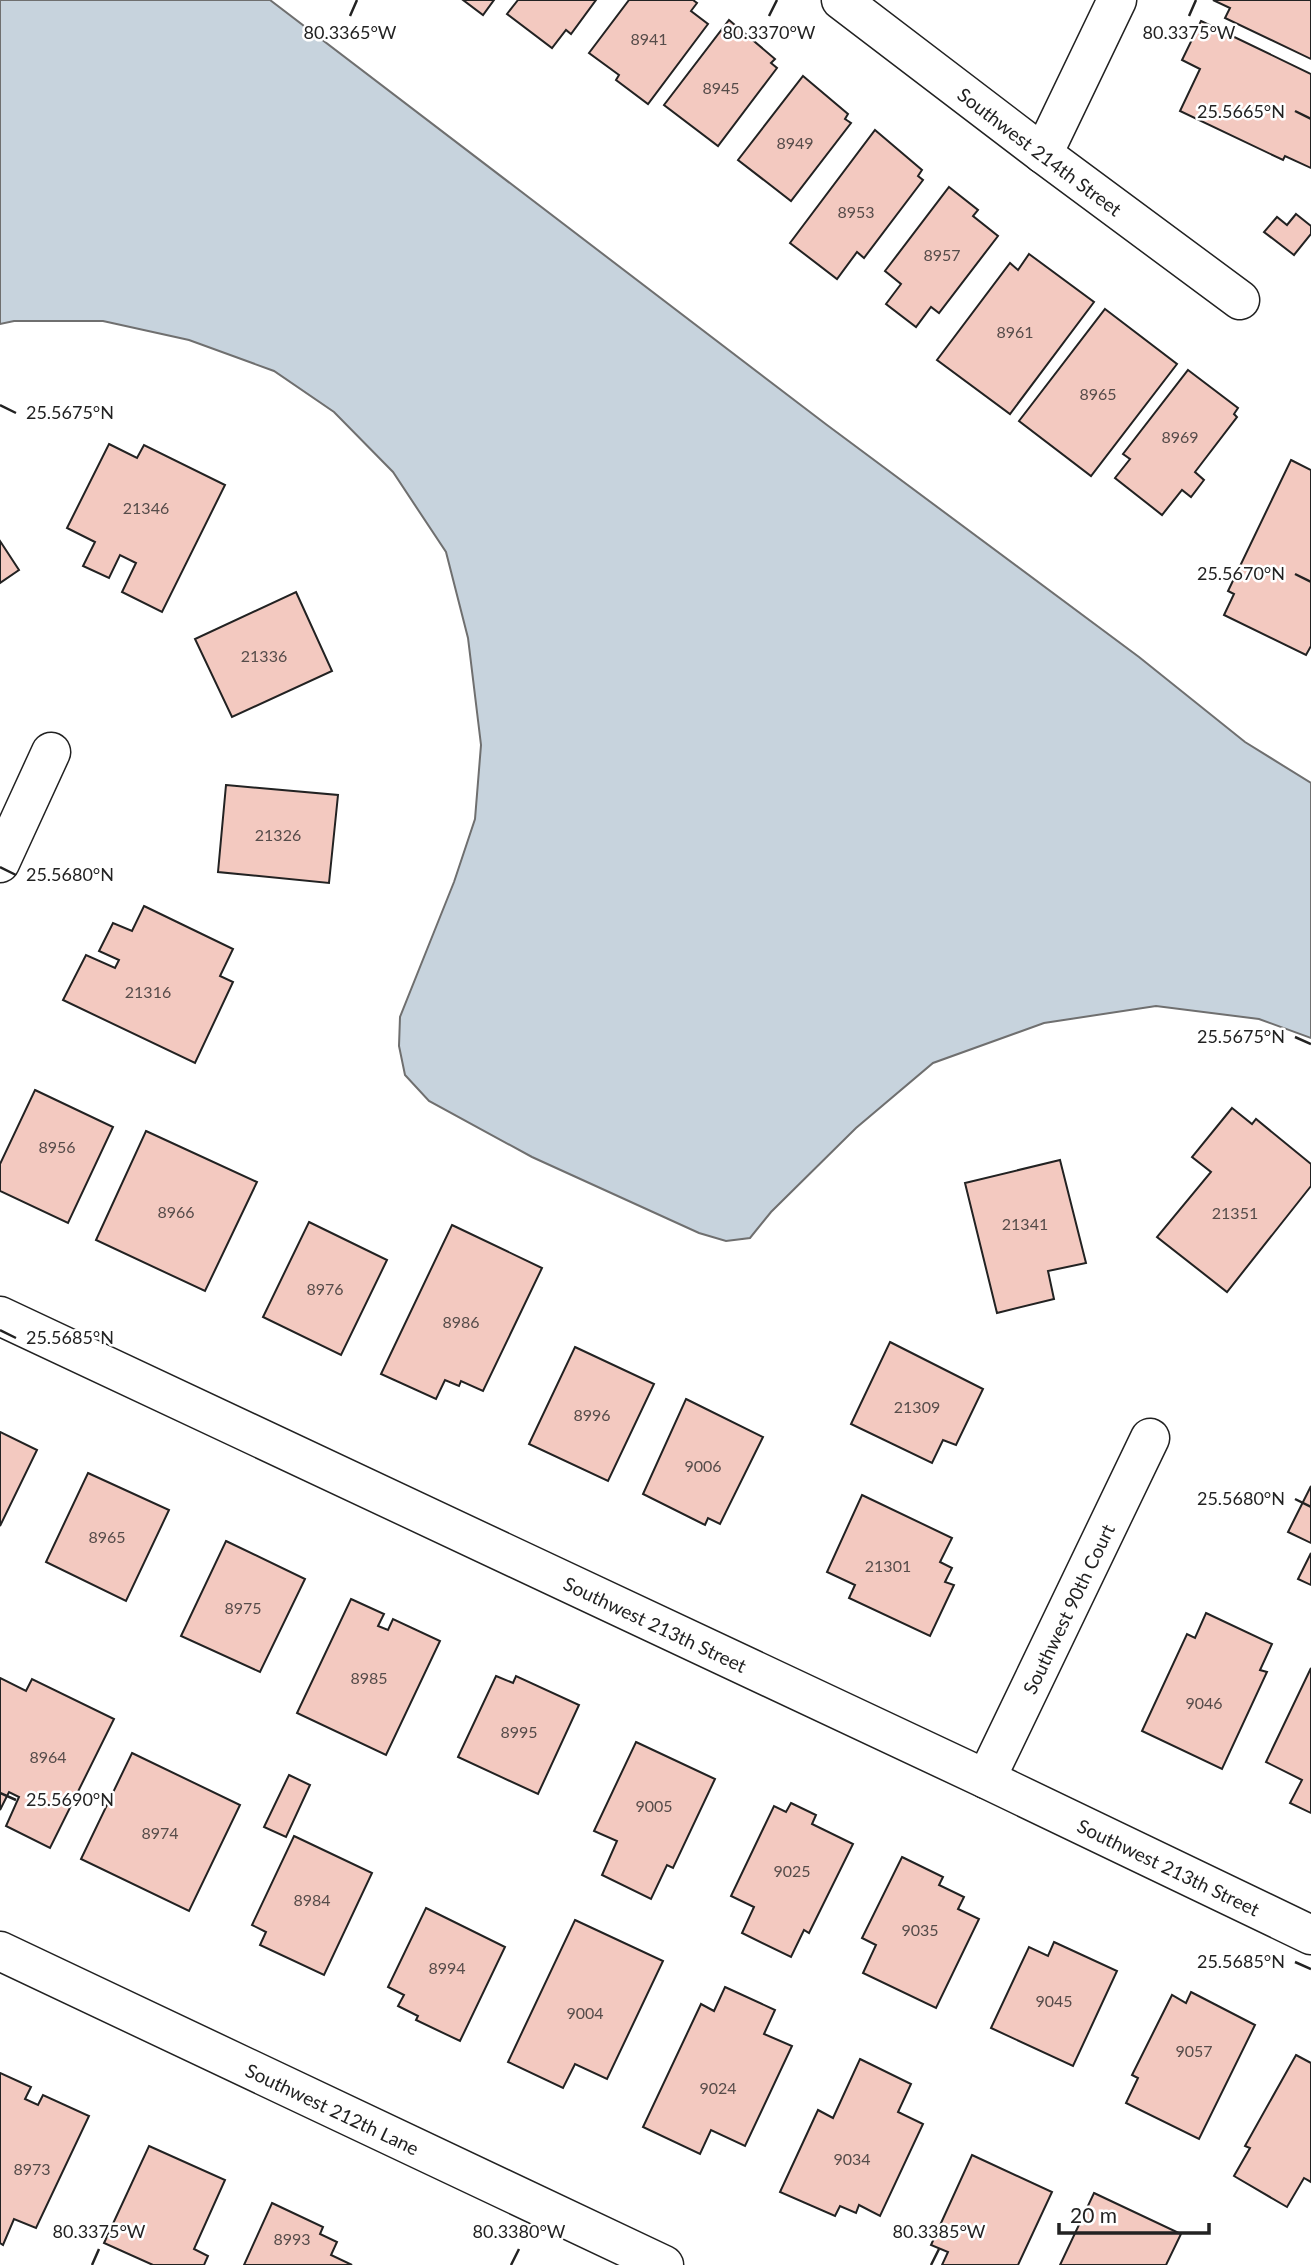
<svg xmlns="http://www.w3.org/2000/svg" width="1311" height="2265" viewBox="0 0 1311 2265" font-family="Lato,sans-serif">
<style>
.water{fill:#c7d3dd;stroke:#6f6f6f;stroke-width:2}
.building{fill:#f3c9c0;stroke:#222;stroke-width:2}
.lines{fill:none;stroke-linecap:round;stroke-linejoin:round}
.street-casing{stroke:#222;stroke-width:41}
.street{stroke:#fff;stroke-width:38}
.ticks{fill:none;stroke:#222;stroke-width:2.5}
.labels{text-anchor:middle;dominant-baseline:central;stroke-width:5;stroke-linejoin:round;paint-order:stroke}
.number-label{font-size:16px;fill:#564c4a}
.street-label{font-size:19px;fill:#222;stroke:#fff}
.ticks-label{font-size:18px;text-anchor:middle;fill:#222;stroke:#fff;stroke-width:5;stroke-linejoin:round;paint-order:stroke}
</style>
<rect width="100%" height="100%" fill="#fff"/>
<path class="water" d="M 0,0 L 270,0 L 827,425 L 1139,657 L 1245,742 L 1311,783 L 1311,1038 L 1259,1019 L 1156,1006 L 1044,1023 L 933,1063 L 856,1128 L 771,1212 L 750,1238 L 726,1241 L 699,1233 L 532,1157 L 429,1101 L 405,1075 L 399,1046 L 400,1017 L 454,882 L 475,819 L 481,745 L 468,638 L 446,552 L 393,472 L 334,412 L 274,371 L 189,340 L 103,321 L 14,321 L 0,324 Z"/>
<g class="building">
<path d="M 463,0 L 494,0 L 483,15 Z"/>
<path d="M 518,0 L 596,0 L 571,34 L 566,30 L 552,48 L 507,14 Z"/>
<path d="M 629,0 L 693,0 L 697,3 L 691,11 L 708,24 L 648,104 L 616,80 L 619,75 L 589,53 Z"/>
<path d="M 1213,0 L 1311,0 L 1311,59 L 1225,18 L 1230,8 Z"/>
<path d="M 729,20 L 775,59 L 771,63 L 777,68 L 718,146 L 664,105 Z"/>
<path d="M 1201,21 L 1311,74 L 1311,168 L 1285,156 L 1283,160 L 1180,111 L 1200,69 L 1182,60 Z"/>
<path d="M 803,76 L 848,114 L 845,119 L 851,123 L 791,201 L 738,160 Z"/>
<path d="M 875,130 L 922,170 L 918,176 L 923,180 L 864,258 L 857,252 L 837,279 L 790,243 Z"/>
<path d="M 949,187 L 978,210 L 973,216 L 998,236 L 939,313 L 931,307 L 916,327 L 886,304 L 901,284 L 885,271 Z"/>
<path d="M 1296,214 L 1311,226 L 1311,234 L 1294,255 L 1264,232 L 1277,217 L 1287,225 Z"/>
<path d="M 1029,254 L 1094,302 L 1010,414 L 937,360 L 1010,263 L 1018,270 Z"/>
<path d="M 1105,309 L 1177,364 L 1091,476 L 1019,421 Z"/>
<path d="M 1188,370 L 1238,408 L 1234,414 L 1237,417 L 1195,472 L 1204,480 L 1191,497 L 1182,490 L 1162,515 L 1115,478 L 1130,459 L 1123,454 Z"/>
<path d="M 109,444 L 137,458 L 144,445 L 225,485 L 162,612 L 122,592 L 136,563 L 120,555 L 109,578 L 83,566 L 95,542 L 67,528 Z"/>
<path d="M 1291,460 L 1311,470 L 1311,646 L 1306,655 L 1224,615 L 1234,594 L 1228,591 Z"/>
<path d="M 0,541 L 19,570 L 0,583 Z"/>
<path d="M 296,592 L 332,671 L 232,717 L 195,639 Z"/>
<path d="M 226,785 L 338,795 L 329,883 L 218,872 Z"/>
<path d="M 144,906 L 233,949 L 220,976 L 233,982 L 195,1063 L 63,1000 L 86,955 L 115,968 L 119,960 L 99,951 L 113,923 L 132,931 Z"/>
<path d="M 35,1090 L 113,1127 L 68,1223 L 0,1191 L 0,1164 Z"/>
<path d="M 1232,1108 L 1252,1124 L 1256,1119 L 1311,1164 L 1311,1186 L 1227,1292 L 1157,1237 L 1211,1172 L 1192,1157 Z"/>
<path d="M 146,1131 L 257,1182 L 205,1291 L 96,1240 Z"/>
<path d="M 1060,1160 L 1086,1263 L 1048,1271 L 1054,1299 L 997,1313 L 965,1183 Z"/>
<path d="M 309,1222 L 387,1260 L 341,1355 L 263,1317 Z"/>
<path d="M 452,1225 L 542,1268 L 483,1391 L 461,1381 L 459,1386 L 445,1380 L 436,1399 L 381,1374 Z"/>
<path d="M 890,1342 L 983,1389 L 956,1445 L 943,1440 L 932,1463 L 851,1424 Z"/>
<path d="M 575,1347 L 654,1384 L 608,1481 L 529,1444 Z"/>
<path d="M 686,1399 L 763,1437 L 720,1524 L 708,1518 L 705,1525 L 643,1494 Z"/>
<path d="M 0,1432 L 37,1450 L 0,1526 Z"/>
<path d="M 88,1473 L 169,1510 L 126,1601 L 46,1562 Z"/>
<path d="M 1311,1486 L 1311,1543 L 1288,1532 Z"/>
<path d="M 862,1495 L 952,1538 L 940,1562 L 952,1568 L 945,1582 L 954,1585 L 930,1636 L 849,1598 L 855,1585 L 827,1572 Z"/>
<path d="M 226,1541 L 305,1579 L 260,1672 L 181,1636 Z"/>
<path d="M 1311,1553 L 1311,1585 L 1298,1579 Z"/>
<path d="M 351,1599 L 384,1614 L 378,1626 L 388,1630 L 393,1619 L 440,1641 L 386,1755 L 297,1713 Z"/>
<path d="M 1206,1613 L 1272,1644 L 1260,1670 L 1267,1672 L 1222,1769 L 1142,1731 L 1187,1634 L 1195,1638 Z"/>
<path d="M 1311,1668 L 1311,1813 L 1290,1803 L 1302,1780 L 1266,1762 Z"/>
<path d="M 496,1676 L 513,1683 L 516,1676 L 579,1705 L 538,1794 L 458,1757 Z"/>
<path d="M 0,1678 L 26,1691 L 32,1679 L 114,1719 L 50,1848 L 6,1826 L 19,1797 L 9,1792 L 0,1810 Z"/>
<path d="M 636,1742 L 715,1779 L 673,1868 L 667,1865 L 651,1899 L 602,1875 L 617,1841 L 594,1831 Z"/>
<path d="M 132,1753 L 240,1805 L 189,1911 L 81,1859 Z"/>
<path d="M 289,1775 L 310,1785 L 286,1837 L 264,1827 Z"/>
<path d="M 791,1803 L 816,1815 L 812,1824 L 853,1844 L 809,1933 L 804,1930 L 791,1957 L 742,1933 L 754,1907 L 731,1896 L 774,1806 L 786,1812 Z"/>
<path d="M 294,1836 L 372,1873 L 324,1975 L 260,1945 L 266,1932 L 252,1925 Z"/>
<path d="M 902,1857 L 943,1877 L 939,1885 L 964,1897 L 958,1909 L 979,1919 L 936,2008 L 863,1973 L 876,1945 L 862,1938 Z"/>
<path d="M 426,1908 L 505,1947 L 460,2041 L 416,2020 L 418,2016 L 398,2006 L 404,1995 L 388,1987 Z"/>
<path d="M 575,1920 L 663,1961 L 607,2079 L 575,2064 L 563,2088 L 508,2062 Z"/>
<path d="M 1054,1942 L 1117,1971 L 1073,2066 L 991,2028 L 1029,1947 L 1048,1956 Z"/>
<path d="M 725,1987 L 775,2010 L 764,2034 L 792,2046 L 745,2146 L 711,2130 L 700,2154 L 643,2127 L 701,2004 L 714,2011 Z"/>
<path d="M 1191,1992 L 1255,2025 L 1199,2139 L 1126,2103 L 1138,2078 L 1132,2075 L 1172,1995 L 1186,2003 Z"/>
<path d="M 1296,2055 L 1311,2063 L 1311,2182 L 1304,2178 L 1287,2207 L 1234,2176 L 1250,2148 L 1245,2146 Z"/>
<path d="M 860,2059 L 911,2084 L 898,2112 L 923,2124 L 880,2216 L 859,2205 L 856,2213 L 840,2206 L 835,2216 L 780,2192 L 818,2110 L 833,2118 Z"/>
<path d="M 0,2073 L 31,2087 L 25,2099 L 38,2105 L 43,2095 L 89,2116 L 36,2228 L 14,2219 L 3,2245 L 0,2243 Z"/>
<path d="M 149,2146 L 225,2180 L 194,2249 L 208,2256 L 204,2265 L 153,2265 L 104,2243 Z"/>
<path d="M 972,2155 L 1052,2192 L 1018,2265 L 942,2265 L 948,2252 L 931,2245 Z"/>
<path d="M 1094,2193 L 1181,2234 L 1166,2265 L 1060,2265 Z"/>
<path d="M 272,2203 L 323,2227 L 320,2234 L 337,2242 L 331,2255 L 352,2265 L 244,2265 Z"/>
</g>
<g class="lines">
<defs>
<g id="street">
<path id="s1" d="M 841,0 L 1043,154 L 1240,300"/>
<path d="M 1043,154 L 1117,0"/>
<path d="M 0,863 L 51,752"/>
<path id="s2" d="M 0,1316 L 986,1779 L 1311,1935"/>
<path id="s3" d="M 986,1779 L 1150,1438"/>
<path id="s4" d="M 0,1951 L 664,2265"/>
</g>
</defs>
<use href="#street" class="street-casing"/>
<use href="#street" class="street"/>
</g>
<path class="ticks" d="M 350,16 L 357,0M 769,16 L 777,0M 1189,16 L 1196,0M 1295,111 L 1311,119M 0,405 L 16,413M 1295,574 L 1311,582M 0,867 L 16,875M 1295,1037 L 1311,1044M 0,1330 L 16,1338M 1295,1499 L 1311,1507M 0,1793 L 16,1800M 1295,1962 L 1311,1969M 92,2265 L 99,2249M 511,2265 L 519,2249M 931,2265 L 939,2249"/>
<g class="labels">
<g class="number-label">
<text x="649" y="38">8941</text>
<text x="721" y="87">8945</text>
<text x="795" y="142">8949</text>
<text x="856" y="211">8953</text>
<text x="942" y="254">8957</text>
<text x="1015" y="331">8961</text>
<text x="1098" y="393">8965</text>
<text x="1180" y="436">8969</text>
<text x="146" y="507">21346</text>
<text x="264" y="655">21336</text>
<text x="278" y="834">21326</text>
<text x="148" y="991">21316</text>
<text x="57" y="1146">8956</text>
<text x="176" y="1211">8966</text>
<text x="1235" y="1212">21351</text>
<text x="1025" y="1223">21341</text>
<text x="325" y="1288">8976</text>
<text x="461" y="1321">8986</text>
<text x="917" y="1406">21309</text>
<text x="592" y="1414">8996</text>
<text x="703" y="1465">9006</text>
<text x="107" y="1536">8965</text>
<text x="888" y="1565">21301</text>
<text x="243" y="1607">8975</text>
<text x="369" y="1677">8985</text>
<text x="1204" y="1702">9046</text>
<text x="519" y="1731">8995</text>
<text x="48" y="1756">8964</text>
<text x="654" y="1805">9005</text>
<text x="160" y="1832">8974</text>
<text x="792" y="1870">9025</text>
<text x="312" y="1899">8984</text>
<text x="920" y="1929">9035</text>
<text x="447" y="1967">8994</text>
<text x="1054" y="2000">9045</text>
<text x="585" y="2012">9004</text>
<text x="1194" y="2050">9057</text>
<text x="718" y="2087">9024</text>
<text x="852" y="2158">9034</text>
<text x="32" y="2168">8973</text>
<text x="292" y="2238">8993</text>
</g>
<g class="street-label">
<text stroke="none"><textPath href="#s1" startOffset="250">Southwest 214th Street</textPath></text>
<text stroke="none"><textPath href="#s3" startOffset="189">Southwest 90th Court</textPath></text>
<text stroke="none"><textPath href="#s2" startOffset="724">Southwest 213th Street</textPath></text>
<text stroke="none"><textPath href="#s2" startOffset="1292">Southwest 213th Street</textPath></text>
<text stroke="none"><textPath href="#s4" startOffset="368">Southwest 212th Lane</textPath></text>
</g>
</g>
<g class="ticks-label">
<text x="350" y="39">80.3365°W</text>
<text x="769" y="39">80.3370°W</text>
<text x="1189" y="39">80.3375°W</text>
<text x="1241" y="118">25.5665°N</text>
<text x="70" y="419">25.5675°N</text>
<text x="1241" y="580">25.5670°N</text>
<text x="70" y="881">25.5680°N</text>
<text x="1241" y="1043">25.5675°N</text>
<text x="70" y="1344">25.5685°N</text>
<text x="1241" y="1505">25.5680°N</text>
<text x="70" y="1806">25.5690°N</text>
<text x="1241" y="1968">25.5685°N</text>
<text x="99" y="2238">80.3375°W</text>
<text x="519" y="2238">80.3380°W</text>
<text x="939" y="2238">80.3385°W</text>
</g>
<path d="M1059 2223v10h150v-10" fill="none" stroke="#222222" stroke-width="3.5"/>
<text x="1070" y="2223" font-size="21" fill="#222222" stroke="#ffffff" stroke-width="5" paint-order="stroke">20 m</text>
</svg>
